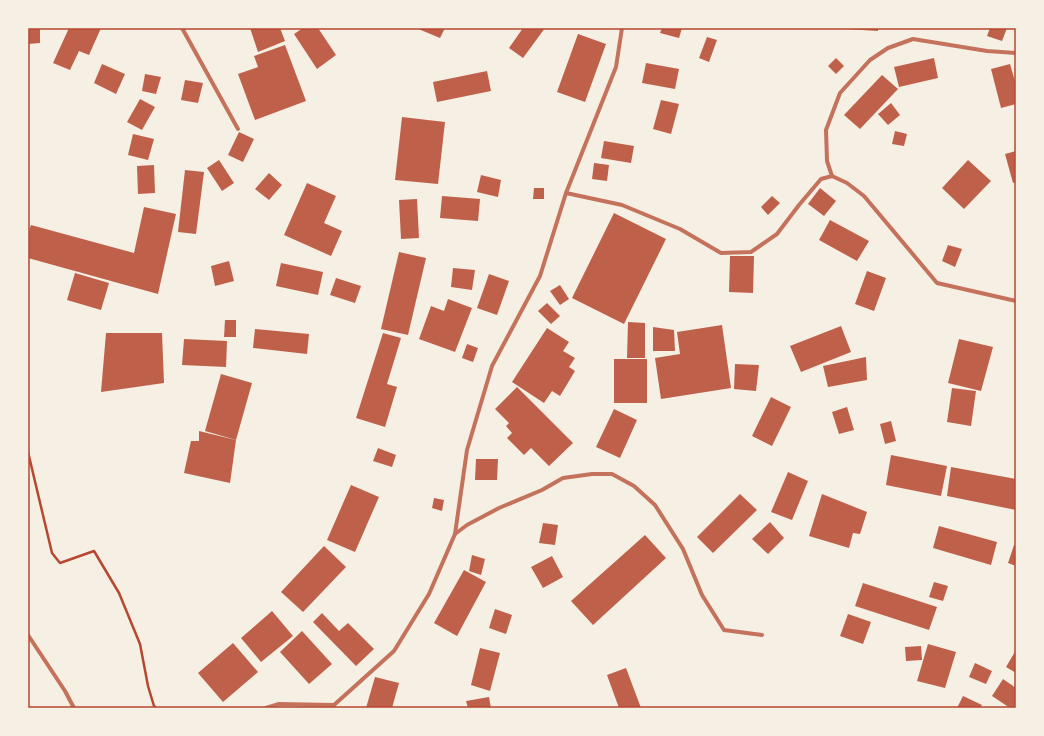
<svg xmlns="http://www.w3.org/2000/svg" width="1044" height="736" viewBox="0 0 1044 736" font-family="Raleway,sans-serif">
<style>
.building{fill:#bf614a}
.lines{fill:none;stroke-linecap:round;stroke-linejoin:round}
.path{stroke:#b5482f;stroke-width:2.5}
.minor{stroke:#c5725c;stroke-width:4}
.neatline{fill:none;stroke:#b5482f;stroke-width:1.5}
</style>
<rect width="100%" height="100%" fill="#f6efe4"/>
<g class="building">
<path d="M 28,28 L 40,28 L 40,43 L 28,44 Z"/>
<path d="M 69,28 L 101,28 L 89,55 L 79,51 L 70,70 L 53,63 Z"/>
<path d="M 250,28 L 280,28 L 285,41 L 258,52 Z"/>
<path d="M 303,28 L 318,28 L 336,55 L 317,69 L 294,34 Z"/>
<path d="M 416,28 L 445,28 L 440,38 Z"/>
<path d="M 523,28 L 545,28 L 523,58 L 509,48 Z"/>
<path d="M 662,28 L 682,28 L 679,38 L 660,33 Z"/>
<path d="M 847,28 L 878,28 L 878,31 L 847,29 Z"/>
<path d="M 990,28 L 1007,28 L 1002,41 L 987,36 Z"/>
<path d="M 578,34 L 606,44 L 585,102 L 557,92 Z"/>
<path d="M 707,37 L 717,40 L 709,62 L 699,58 Z"/>
<path d="M 285,45 L 306,101 L 255,120 L 238,74 L 258,67 L 254,56 Z"/>
<path d="M 836,58 L 844,66 L 836,74 L 828,66 Z"/>
<path d="M 934,58 L 938,78 L 899,87 L 894,67 Z"/>
<path d="M 646,63 L 679,69 L 675,89 L 642,83 Z"/>
<path d="M 102,64 L 125,74 L 116,94 L 94,83 Z"/>
<path d="M 1010,64 L 1016,85 L 1016,104 L 1001,108 L 991,69 Z"/>
<path d="M 487,71 L 491,91 L 437,102 L 433,82 Z"/>
<path d="M 145,74 L 161,77 L 156,94 L 142,91 Z"/>
<path d="M 882,75 L 898,89 L 860,129 L 844,115 Z"/>
<path d="M 185,80 L 203,83 L 198,103 L 181,100 Z"/>
<path d="M 140,99 L 155,107 L 142,130 L 127,122 Z"/>
<path d="M 661,100 L 679,104 L 671,134 L 653,129 Z"/>
<path d="M 891,103 L 900,115 L 888,125 L 878,114 Z"/>
<path d="M 402,117 L 445,122 L 438,184 L 395,180 Z"/>
<path d="M 895,131 L 907,134 L 904,146 L 892,144 Z"/>
<path d="M 239,132 L 254,139 L 243,162 L 228,155 Z"/>
<path d="M 133,134 L 154,139 L 148,160 L 128,155 Z"/>
<path d="M 604,141 L 634,146 L 631,163 L 601,158 Z"/>
<path d="M 1016,151 L 1016,182 L 1013,183 L 1005,154 Z"/>
<path d="M 219,160 L 234,183 L 222,191 L 207,168 Z"/>
<path d="M 968,160 L 991,181 L 964,209 L 942,188 Z"/>
<path d="M 594,163 L 609,165 L 607,181 L 592,179 Z"/>
<path d="M 154,165 L 155,193 L 138,194 L 137,166 Z"/>
<path d="M 185,170 L 204,172 L 196,234 L 178,232 Z"/>
<path d="M 269,173 L 282,185 L 269,200 L 255,189 Z"/>
<path d="M 481,175 L 501,180 L 498,197 L 477,192 Z"/>
<path d="M 307,183 L 336,196 L 324,223 L 342,231 L 331,256 L 284,235 Z"/>
<path d="M 534,188 L 544,188 L 544,199 L 533,199 Z"/>
<path d="M 820,188 L 836,201 L 824,216 L 808,204 Z"/>
<path d="M 442,196 L 480,199 L 478,221 L 440,218 Z"/>
<path d="M 772,196 L 780,203 L 768,215 L 761,207 Z"/>
<path d="M 417,199 L 419,238 L 401,239 L 399,200 Z"/>
<path d="M 144,207 L 176,214 L 158,294 L 28,258 L 28,234 L 31,225 L 134,253 Z"/>
<path d="M 614,213 L 666,239 L 624,324 L 572,298 Z"/>
<path d="M 830,220 L 869,241 L 857,261 L 819,240 Z"/>
<path d="M 948,245 L 962,249 L 955,267 L 942,261 Z"/>
<path d="M 399,252 L 426,258 L 408,335 L 381,329 Z"/>
<path d="M 730,256 L 754,256 L 753,293 L 729,292 Z"/>
<path d="M 229,261 L 234,281 L 215,286 L 211,266 Z"/>
<path d="M 281,263 L 323,272 L 318,295 L 276,286 Z"/>
<path d="M 453,268 L 475,270 L 472,290 L 451,287 Z"/>
<path d="M 867,271 L 886,278 L 874,311 L 855,304 Z"/>
<path d="M 75,273 L 109,283 L 101,310 L 67,300 Z"/>
<path d="M 489,274 L 509,281 L 497,315 L 477,308 Z"/>
<path d="M 336,278 L 361,286 L 355,303 L 330,295 Z"/>
<path d="M 560,285 L 569,299 L 560,305 L 550,291 Z"/>
<path d="M 448,299 L 472,308 L 455,352 L 419,339 L 431,306 L 444,311 Z"/>
<path d="M 547,303 L 560,316 L 551,324 L 538,311 Z"/>
<path d="M 225,320 L 236,320 L 236,337 L 224,337 Z"/>
<path d="M 628,322 L 645,323 L 645,358 L 627,358 Z"/>
<path d="M 722,325 L 731,388 L 661,399 L 655,358 L 680,354 L 677,332 Z"/>
<path d="M 841,326 L 851,352 L 801,372 L 790,346 Z"/>
<path d="M 653,327 L 674,330 L 675,351 L 653,351 Z"/>
<path d="M 547,328 L 569,342 L 563,351 L 575,358 L 569,367 L 575,371 L 560,396 L 552,391 L 544,403 L 512,382 Z"/>
<path d="M 255,329 L 309,334 L 307,354 L 253,348 Z"/>
<path d="M 106,333 L 162,333 L 164,383 L 101,392 Z"/>
<path d="M 383,333 L 401,338 L 387,384 L 397,387 L 385,427 L 356,418 Z"/>
<path d="M 184,339 L 227,341 L 226,367 L 182,365 Z"/>
<path d="M 959,339 L 993,347 L 981,391 L 948,383 Z"/>
<path d="M 467,344 L 478,348 L 473,362 L 462,358 Z"/>
<path d="M 866,357 L 867,380 L 828,387 L 823,366 Z"/>
<rect x="614" y="359" width="33" height="44"/>
<path d="M 735,364 L 759,365 L 756,391 L 734,389 Z"/>
<path d="M 221,374 L 252,383 L 236,440 L 205,431 Z"/>
<path d="M 517,387 L 573,443 L 549,466 L 531,448 L 524,455 L 507,438 L 512,433 L 506,426 L 509,423 L 495,409 Z"/>
<path d="M 952,388 L 976,391 L 971,426 L 947,422 Z"/>
<path d="M 771,397 L 791,407 L 772,446 L 752,436 Z"/>
<path d="M 847,407 L 854,430 L 839,434 L 832,412 Z"/>
<path d="M 614,409 L 637,420 L 620,458 L 596,447 Z"/>
<path d="M 891,421 L 896,441 L 885,444 L 880,424 Z"/>
<path d="M 199,431 L 236,440 L 230,483 L 184,473 L 191,441 L 199,441 Z"/>
<path d="M 378,448 L 396,455 L 392,467 L 373,461 Z"/>
<path d="M 891,455 L 947,466 L 941,496 L 886,485 Z"/>
<path d="M 476,459 L 498,459 L 497,480 L 475,480 Z"/>
<path d="M 951,467 L 1016,479 L 1016,510 L 947,496 Z"/>
<path d="M 788,472 L 808,481 L 792,520 L 771,512 Z"/>
<path d="M 351,485 L 379,497 L 355,552 L 327,540 Z"/>
<path d="M 740,494 L 757,510 L 713,553 L 697,537 Z"/>
<path d="M 822,494 L 867,512 L 860,534 L 853,533 L 849,548 L 809,536 Z"/>
<path d="M 434,498 L 444,500 L 442,511 L 432,508 Z"/>
<path d="M 770,522 L 784,538 L 768,554 L 752,539 Z"/>
<path d="M 543,523 L 558,525 L 555,545 L 539,543 Z"/>
<path d="M 939,526 L 997,542 L 991,565 L 933,548 Z"/>
<path d="M 645,535 L 666,558 L 593,625 L 571,601 Z"/>
<path d="M 1014,545 L 1016,546 L 1016,566 L 1008,563 Z"/>
<path d="M 324,546 L 346,567 L 303,612 L 281,592 Z"/>
<path d="M 472,555 L 485,559 L 481,575 L 469,571 Z"/>
<path d="M 552,556 L 563,577 L 543,588 L 531,567 Z"/>
<path d="M 464,570 L 486,582 L 457,636 L 434,623 Z"/>
<path d="M 934,582 L 948,586 L 943,601 L 929,597 Z"/>
<path d="M 863,583 L 937,607 L 929,630 L 855,606 Z"/>
<path d="M 495,609 L 512,615 L 506,634 L 489,628 Z"/>
<path d="M 272,611 L 293,636 L 261,662 L 241,638 Z"/>
<path d="M 322,613 L 339,631 L 348,623 L 374,649 L 356,666 L 313,622 Z"/>
<path d="M 848,614 L 871,622 L 863,644 L 840,636 Z"/>
<path d="M 302,631 L 332,664 L 309,684 L 280,652 Z"/>
<path d="M 233,643 L 258,672 L 223,702 L 198,673 Z"/>
<path d="M 928,644 L 956,652 L 945,688 L 917,681 Z"/>
<path d="M 921,646 L 922,660 L 906,661 L 905,647 Z"/>
<path d="M 480,648 L 500,653 L 490,691 L 471,685 Z"/>
<path d="M 1016,650 L 1016,673 L 1006,667 Z"/>
<path d="M 975,663 L 992,671 L 986,684 L 969,677 Z"/>
<path d="M 626,668 L 641,708 L 619,708 L 607,675 Z"/>
<path d="M 375,677 L 399,683 L 392,708 L 366,708 Z"/>
<path d="M 1003,679 L 1016,688 L 1016,708 L 1010,708 L 992,696 Z"/>
<path d="M 963,696 L 982,705 L 980,708 L 957,708 Z"/>
<path d="M 489,697 L 491,708 L 468,708 L 466,701 Z"/>
</g>
<g class="lines">
<path class="path" d="M 28,452 L 52,553 L 60,563 L 94,551 L 119,593 L 140,644 L 148,686 L 154,706 L 156,708"/>
<g class="minor">
<path d="M 182,28 L 238,129"/>
<path d="M 832,176 L 827,161 L 826,130 L 840,93 L 870,60 L 888,48 L 913,39 L 987,51 L 1016,53"/>
<path d="M 566,193 L 622,205 L 680,229 L 721,253 L 751,252 L 777,234 L 799,205 L 821,179 L 832,176 L 847,183 L 864,196 L 937,283 L 1016,301"/>
<path d="M 455,534 L 467,525 L 499,508 L 542,490 L 563,478 L 592,474 L 612,474 L 634,486 L 655,505 L 683,549 L 702,595 L 724,630 L 762,635"/>
<path d="M 28,635 L 65,691 L 74,708"/>
<path d="M 266,708 L 279,704 L 334,705 L 394,651 L 429,594 L 455,534 L 467,450 L 492,366 L 540,276 L 566,193 L 616,67 L 622,28"/>
</g>
</g>
<rect width="1044" height="736" fill="none" stroke="#f6efe4" stroke-width="58"/>
<rect x="29" y="29" width="986" height="678" class="neatline"/>
</svg>
